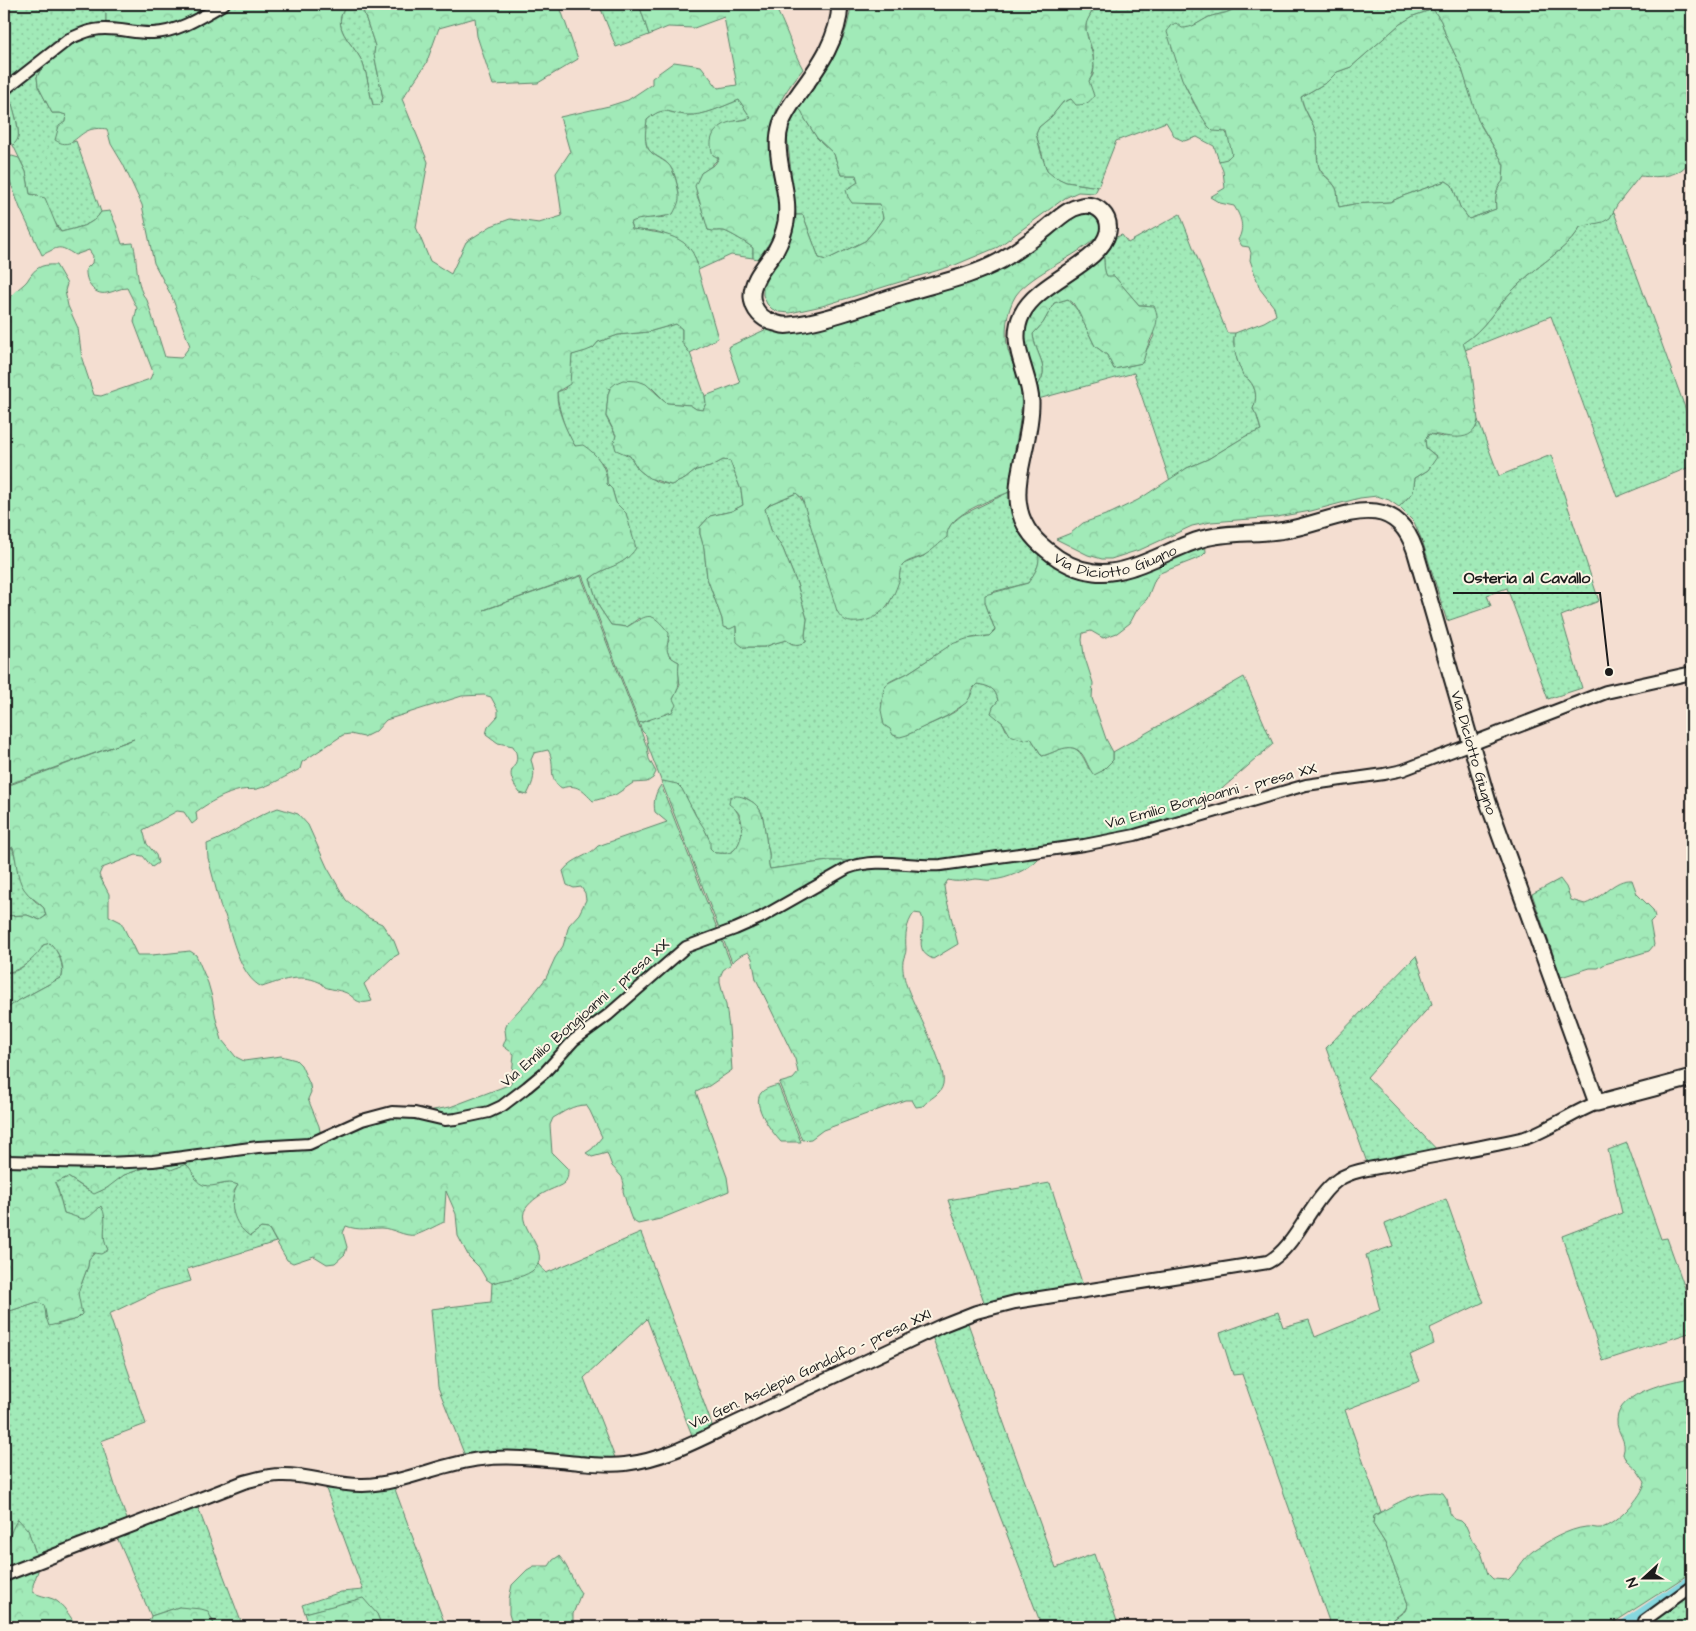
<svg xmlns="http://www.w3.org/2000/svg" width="1696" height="1631" viewBox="0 0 1696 1631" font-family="'Architects Daughter',sans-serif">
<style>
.grass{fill:url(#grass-dots);stroke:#5e836a}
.forest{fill:url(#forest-crowns);stroke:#5e836a;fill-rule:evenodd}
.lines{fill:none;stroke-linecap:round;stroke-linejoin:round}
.canal{stroke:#86d7de;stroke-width:10}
.minor-casing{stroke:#1c1c1c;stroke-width:14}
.tertiary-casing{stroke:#1c1c1c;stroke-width:16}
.secondary-casing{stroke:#1c1c1c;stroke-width:19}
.minor{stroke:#fcf5e5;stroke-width:10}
.tertiary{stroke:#fcf5e5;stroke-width:12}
.secondary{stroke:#fcf5e5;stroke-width:15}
.labels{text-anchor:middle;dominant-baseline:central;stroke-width:4;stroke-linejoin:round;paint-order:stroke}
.street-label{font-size:15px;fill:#1c1c1c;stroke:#fcf5e5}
.leader{fill:none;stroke:#1c1c1c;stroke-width:2}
.callout-dot{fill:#1c1c1c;stroke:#fcf5e5;stroke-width:2}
.callout-label{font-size:16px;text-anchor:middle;font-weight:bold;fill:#1c1c1c;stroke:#fcf5e5;stroke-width:4;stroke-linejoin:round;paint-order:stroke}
</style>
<defs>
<pattern id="grass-dots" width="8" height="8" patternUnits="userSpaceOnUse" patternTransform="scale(1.25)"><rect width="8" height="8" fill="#a1eab8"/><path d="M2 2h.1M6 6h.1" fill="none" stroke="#8ac89e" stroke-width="1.8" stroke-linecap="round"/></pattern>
<pattern id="forest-crowns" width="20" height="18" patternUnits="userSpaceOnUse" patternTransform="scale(1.25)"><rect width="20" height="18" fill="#a1eab8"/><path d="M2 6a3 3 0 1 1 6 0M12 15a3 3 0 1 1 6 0" fill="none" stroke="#8ac89e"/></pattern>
</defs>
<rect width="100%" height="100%" fill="#f4ded1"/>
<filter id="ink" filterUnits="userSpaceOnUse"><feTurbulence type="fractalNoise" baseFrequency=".02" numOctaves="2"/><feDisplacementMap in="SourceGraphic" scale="10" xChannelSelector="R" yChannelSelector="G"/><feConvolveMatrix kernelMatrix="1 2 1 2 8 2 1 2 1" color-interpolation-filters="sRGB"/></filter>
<g filter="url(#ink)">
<g class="grass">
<path d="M 4,4 L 98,4 L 106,14 L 106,22 L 100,27 L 52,51 L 45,65 L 40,71 L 37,77 L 38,86 L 52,113 L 60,113 L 66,115 L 65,122 L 69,143 L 76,141 L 101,212 C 93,226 76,228 61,232 L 38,195 L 30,194 L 26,172 L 13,145 C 23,134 15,117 12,104 L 4,101 Z"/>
<path d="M 343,4 L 361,4 L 375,46 L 374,54 L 383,98 L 381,105 L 373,105 C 369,92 368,77 363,64 C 356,45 331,31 344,9 Z"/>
<path d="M 599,4 L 639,4 L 649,35 L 616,47 Z"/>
<path d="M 1093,4 L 1236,4 L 1236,7 C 1227,15 1219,13 1209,17 C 1199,22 1193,28 1182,29 C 1180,38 1175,49 1176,59 C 1176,67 1195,109 1201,114 C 1219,130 1230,125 1232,154 L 1227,160 L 1219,161 L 1214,146 L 1197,137 L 1184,141 L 1175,137 L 1166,122 L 1116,141 L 1098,187 L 1066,182 L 1052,176 L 1047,171 L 1036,134 L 1039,127 L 1051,117 L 1063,102 L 1071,99 L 1089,81 L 1093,75 L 1094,68 L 1093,53 L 1086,31 L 1086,22 L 1093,10 Z"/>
<path d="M 1433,9 L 1441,21 L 1446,36 L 1462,69 L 1481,126 L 1501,159 L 1504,165 L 1503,181 C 1496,189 1495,199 1496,209 L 1469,219 L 1460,207 L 1452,185 L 1446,181 L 1403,196 L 1390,202 L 1354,204 L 1339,207 C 1337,200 1339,191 1334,185 C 1329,178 1322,175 1319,167 C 1316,159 1319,143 1316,133 C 1312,119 1304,111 1301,97 L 1327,82 L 1337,72 L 1351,67 L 1400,24 L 1413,16 Z"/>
<path d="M 739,100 L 751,118 L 735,121 C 726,143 723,161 701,173 L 696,193 L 704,214 L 708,230 C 714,232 719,230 724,231 C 729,232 750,245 753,248 L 753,258 L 731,255 L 698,270 L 697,262 L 675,238 L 655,231 L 633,230 L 630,223 C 639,216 654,219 665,217 L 679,194 C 677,186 676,174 671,168 C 667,161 659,158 652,153 C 643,146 645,130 647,120 C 664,104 668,114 687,115 C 704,116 723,106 739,100 Z"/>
<path d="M 796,105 L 803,112 L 805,119 L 817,138 L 834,154 L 841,175 L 856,175 L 858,182 L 853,187 L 865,204 L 881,204 L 883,218 L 874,231 L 865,241 L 826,260 L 819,258 L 803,215 L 796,215 L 787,136 L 789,122 Z"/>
<path d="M 1614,212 L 1692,427 L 1692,466 L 1617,497 L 1551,316 L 1465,350 L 1463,343 C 1484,330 1496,307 1513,290 C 1527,275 1544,263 1560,250 C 1568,243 1575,237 1580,227 C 1593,223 1605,224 1614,212 Z"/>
<path d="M 1180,214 L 1227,333 L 1235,333 C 1231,345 1238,364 1243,375 C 1245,378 1246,377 1249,380 C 1257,389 1257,399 1253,409 L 1257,416 L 1261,431 L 1246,436 L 1208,459 L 1187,468 L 1170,481 L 1134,373 L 1038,399 L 1037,386 C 1052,368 1035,355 1033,334 L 1043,323 L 1054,303 L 1068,299 L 1078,311 L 1095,346 L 1107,355 L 1114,369 L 1142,363 L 1147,349 L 1154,336 L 1147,305 L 1139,305 L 1114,276 L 1107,277 C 1103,269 1105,262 1103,254 L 1112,245 L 1116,237 L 1122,235 L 1128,243 Z"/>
<path d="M 676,324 L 682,329 L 682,343 L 690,353 L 705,396 L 706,403 L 703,410 L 696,409 L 690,405 L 667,403 L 652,388 L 610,388 L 608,395 L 606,417 L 616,436 L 614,443 L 624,453 L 630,456 L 638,469 L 644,474 L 657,482 L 671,485 L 685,479 L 696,470 L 710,467 L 723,460 L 730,461 L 741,490 L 743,505 L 732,511 L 710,516 L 700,527 L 700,534 L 704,547 L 707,578 L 722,619 L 723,626 L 736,626 L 736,634 L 743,647 L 765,647 L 772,644 L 786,640 L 792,644 L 806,642 L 805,635 L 807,619 L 797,584 L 783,549 L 771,530 L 765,509 L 770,504 L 797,493 L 805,505 L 824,570 L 862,621 L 888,606 L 894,593 L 899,579 L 900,571 L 903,564 L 924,556 L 948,530 L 951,524 L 962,515 L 1009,492 C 1011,505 1015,522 1023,533 C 1026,537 1031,540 1035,544 C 1045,557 1036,572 1028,583 L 992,592 L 985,602 L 995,630 L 989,636 C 956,636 933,658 906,674 C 900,677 890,680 886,685 C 883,690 883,698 881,703 L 907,735 C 926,724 953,718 967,701 C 972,696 972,689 977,684 C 989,686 996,688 998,701 L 993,707 L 997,718 L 1003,723 L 1006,730 L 1031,738 L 1042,756 C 1048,755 1052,752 1058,750 C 1077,742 1082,754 1089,769 L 1102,771 L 1113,760 L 1113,752 L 1244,677 L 1273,744 L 1191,816 L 1113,837 L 1023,851 L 1001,850 L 957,862 L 829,861 L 770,869 C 767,860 770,860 769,853 C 768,847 766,840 765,833 C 763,814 763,807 744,797 L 735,809 C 743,819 745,840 734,850 C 729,855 721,853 715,853 L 710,848 L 707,834 L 696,816 L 693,809 L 664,781 L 662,783 L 648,746 L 646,735 L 642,731 L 639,723 L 651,719 L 673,699 L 680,685 L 678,670 L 679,662 C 672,659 668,655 666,647 L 669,640 L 639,618 L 627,627 L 611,625 L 599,607 L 590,579 C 600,569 616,567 627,558 L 626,513 L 616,503 L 612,489 L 607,484 C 608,457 594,459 577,447 C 567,440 557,404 557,392 L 565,389 L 570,369 L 572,355 L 593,348 L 598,342 L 618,335 L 648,332 Z"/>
<path d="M 1478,420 L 1499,476 L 1551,455 L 1599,601 L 1561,616 L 1582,688 L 1548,699 L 1507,588 L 1487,595 L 1491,606 L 1447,621 L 1423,543 L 1414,522 L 1399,507 L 1413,492 L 1415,478 L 1428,470 L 1436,456 L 1426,448 L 1425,440 L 1429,434 L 1442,437 L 1476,428 Z"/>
<path d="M 12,847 C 18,863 18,885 32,898 C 35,902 40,904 44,908 L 46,916 L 40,920 L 27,915 L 4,916 L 4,852 Z"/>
<path d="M 50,943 C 59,952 64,965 62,977 L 16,1002 L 4,1011 L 4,972 C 20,975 34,957 43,945 Z"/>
<path d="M 1416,956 L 1432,1004 L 1367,1077 L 1445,1158 L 1370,1171 L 1326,1048 Z"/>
<path d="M 1627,1143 L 1661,1239 L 1667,1238 L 1692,1308 L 1692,1332 L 1603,1361 L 1562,1236 L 1622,1213 L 1608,1150 Z"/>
<path d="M 158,1163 L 178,1167 L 185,1164 L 191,1168 L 194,1175 L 218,1185 L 232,1182 L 238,1185 L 234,1191 L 250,1236 L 261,1228 L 269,1229 L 276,1242 L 187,1269 L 191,1281 L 159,1290 L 109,1314 L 146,1424 L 101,1441 L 119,1498 L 128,1522 L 197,1505 L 243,1627 L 215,1627 L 212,1618 L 179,1607 L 151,1616 L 113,1528 L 37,1557 L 28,1530 L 4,1549 L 4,1313 L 37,1302 L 44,1305 L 46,1311 L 46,1319 L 56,1325 L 77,1319 L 78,1293 L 88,1266 L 89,1259 L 104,1243 L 104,1228 L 96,1211 C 85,1226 78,1217 64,1213 L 58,1190 L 54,1183 L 68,1177 L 87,1190 L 101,1191 L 124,1175 Z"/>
<path d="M 1050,1183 L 1085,1292 L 987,1310 L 948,1200 Z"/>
<path d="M 1446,1199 L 1479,1292 L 1484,1302 L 1430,1328 L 1434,1344 L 1410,1355 L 1420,1381 L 1345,1410 L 1381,1512 L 1374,1516 L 1373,1524 L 1385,1543 L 1408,1604 L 1405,1610 L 1390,1622 C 1379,1620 1373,1619 1365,1627 L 1331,1627 L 1242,1374 L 1233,1375 L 1220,1333 L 1278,1312 L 1283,1327 L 1309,1320 L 1315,1337 L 1380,1310 L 1366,1255 L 1393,1246 L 1385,1224 Z"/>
<path d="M 641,1233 L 715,1433 L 695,1443 L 647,1319 L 584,1378 L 617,1463 L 467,1461 L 438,1387 L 431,1309 L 491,1302 L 492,1283 C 508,1278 527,1278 538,1264 L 546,1273 Z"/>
<path d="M 965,1315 L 1056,1568 L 1094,1554 L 1119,1627 L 1042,1627 L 930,1331 Z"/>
<path d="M 393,1484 L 446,1627 L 382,1627 L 377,1614 L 354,1601 L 305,1613 L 302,1605 L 341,1592 L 363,1590 L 326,1489 L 379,1488 Z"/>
<path d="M 1692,1588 L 1692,1627 L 1632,1627 Z"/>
</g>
<g class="forest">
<path d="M 98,4 L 199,4 L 202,14 L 232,4 L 343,4 L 344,9 C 331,31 356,45 363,64 C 368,77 369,92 373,105 L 380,105 L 383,98 L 374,54 L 375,46 L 361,4 L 559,4 L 578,59 L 538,83 L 493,85 L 477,36 L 475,18 L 439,28 L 426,64 L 402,99 L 428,162 L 416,227 L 430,261 L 451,274 L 466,242 L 491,226 L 510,219 L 539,223 L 562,216 L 556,173 L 570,152 L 560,117 L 609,106 L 628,100 L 652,84 L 652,78 L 674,62 L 701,66 L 718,88 L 737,85 L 724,17 L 694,28 L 668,27 L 649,35 L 639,4 L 773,4 C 786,24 791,48 803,69 C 770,109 766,129 775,180 C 777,193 782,208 779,222 C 776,235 766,247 758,259 L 753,258 L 753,248 C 750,245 729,232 724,231 C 719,230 714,232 708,230 L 695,186 L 701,173 L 715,164 L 719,158 L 713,155 C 708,140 712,130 727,123 C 734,120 743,121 751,118 L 739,100 C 723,106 705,116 687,115 C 668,114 665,104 647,120 C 646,127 644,139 647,147 C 651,155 661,158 668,164 C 674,169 680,192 679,200 C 678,205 675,210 673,214 C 660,219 638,217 630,223 L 632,229 C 661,233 694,234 698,270 L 718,338 L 690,353 L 682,343 L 682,329 L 676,324 L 648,332 L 618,335 L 598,342 L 593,348 L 586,351 L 572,355 L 570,384 L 557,392 C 556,409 567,432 575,446 L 583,445 C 597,454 607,467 607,484 L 612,489 L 616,503 L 626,513 L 636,548 C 622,569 605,565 590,579 L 599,607 L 611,625 L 627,627 C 650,613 651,611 669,633 C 668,648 662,654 679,662 C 677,680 683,681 673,699 L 676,705 L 672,712 L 639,723 L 582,575 L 484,610 L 581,576 L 647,747 L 649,759 L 656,772 L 653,778 L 647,782 L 633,783 L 615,795 L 593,801 C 583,791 577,783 562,788 C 546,780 557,764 548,750 L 534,753 L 531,760 C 536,774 534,781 527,795 L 520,793 C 517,789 513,784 512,779 C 507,766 524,765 513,746 L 498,743 L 486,734 L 488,727 L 498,716 L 498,710 L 491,697 L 484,695 L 462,696 L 386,720 L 376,731 L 364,737 L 350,734 L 343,735 L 302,762 L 300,769 C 288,775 270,786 257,789 C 252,790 247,789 241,790 C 226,793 208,803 196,812 L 197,820 L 192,824 L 184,812 L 177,811 L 143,830 L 147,844 L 156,855 L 158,863 L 152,867 L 143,856 L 136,855 L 102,868 L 99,875 L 109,894 L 109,916 L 121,922 L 137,955 L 152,955 L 190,951 L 196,955 L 208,983 L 212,997 L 216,1019 L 222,1040 L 236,1057 L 244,1061 L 281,1056 L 296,1060 L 301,1065 L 310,1085 L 311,1092 L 308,1099 L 319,1126 L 322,1140 L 360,1117 L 411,1114 L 450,1107 L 511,1084 L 514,1054 L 503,1046 L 506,1038 L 505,1030 L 507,1023 L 532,996 L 546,978 L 555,958 L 563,946 L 569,925 L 579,914 L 586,900 L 585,893 L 581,887 L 574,888 L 567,885 L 563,871 C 575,856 587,858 598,846 L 667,822 L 655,812 C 653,802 655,793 661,785 L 731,964 L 723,970 L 720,977 L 720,983 L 726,1005 L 729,1028 L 732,1070 L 709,1086 L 696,1092 L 727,1177 L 729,1191 L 660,1219 L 638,1224 L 632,1220 L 629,1212 L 623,1191 L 624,1184 L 622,1177 L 612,1166 L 607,1153 L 592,1157 L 586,1153 L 592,1149 L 602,1137 L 590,1111 L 586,1105 C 572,1105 564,1112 553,1118 L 550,1125 L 552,1153 L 568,1169 C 568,1173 568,1180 564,1183 C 561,1186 554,1188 550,1190 C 541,1194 532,1200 526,1208 C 513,1226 556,1253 532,1271 C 521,1279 505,1279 492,1283 L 486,1279 L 479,1267 L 469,1257 L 458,1236 L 456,1214 L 446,1191 L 444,1222 C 435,1226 423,1233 415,1235 C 405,1237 392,1228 381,1228 C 368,1228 359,1231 346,1226 L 343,1233 L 347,1247 L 345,1254 L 335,1263 L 327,1264 L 314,1256 L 293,1263 L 287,1260 L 269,1229 L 261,1228 L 250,1236 C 233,1225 227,1202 238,1185 C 226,1179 215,1189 203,1185 C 193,1181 194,1170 186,1164 L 171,1170 L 158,1163 L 124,1175 L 107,1188 L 94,1194 L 68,1177 L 55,1183 L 58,1190 L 64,1213 C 88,1220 82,1224 101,1206 C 110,1221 99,1234 108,1250 L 101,1254 L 94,1253 L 89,1259 L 88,1266 L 78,1293 L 82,1314 L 77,1319 L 49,1326 C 46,1319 46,1312 44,1305 L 37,1302 L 4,1313 L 4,1011 L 16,1002 L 62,977 C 65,965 59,952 50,943 L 43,945 C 38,957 17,974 4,972 L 4,916 L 27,915 L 40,920 L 46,916 L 44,908 C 38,901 29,897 24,889 C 16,877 17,861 13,847 L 4,852 L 4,787 L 134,739 L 4,786 L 4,307 C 7,303 9,298 13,294 C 17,289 24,285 27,281 C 35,268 40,264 56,265 L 67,284 L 65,291 L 68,306 L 78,328 L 82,359 L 94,395 L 101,396 L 150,379 L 153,372 L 134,322 L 137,308 L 127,288 C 119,288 114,292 107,293 C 93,296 85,281 86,269 L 92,263 L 93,256 L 89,250 L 75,255 C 58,244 59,247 42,255 L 20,208 L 4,165 L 5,158 L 12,156 L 19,158 L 26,172 L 30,194 L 45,198 L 57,227 L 61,232 C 76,228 93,226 101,212 L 110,211 L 116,225 L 122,244 L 133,243 C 138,258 135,289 147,300 L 165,357 L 181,358 L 190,346 L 172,297 L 154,263 L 142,205 L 123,164 L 111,144 L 107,129 C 101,128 93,128 87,131 C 75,137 70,150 55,140 L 59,126 L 65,122 L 66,115 L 60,113 L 52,113 L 38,86 L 37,77 L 40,71 L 45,65 L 52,51 L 100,27 L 106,22 L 106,14 Z"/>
<path d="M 851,4 L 1093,4 C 1094,14 1084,20 1086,30 C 1089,48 1100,64 1089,81 L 1094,96 C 1089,103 1085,105 1076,105 L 1071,99 L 1063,102 L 1051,117 L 1039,127 L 1036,134 L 1042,156 L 1047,171 L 1053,176 L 1066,182 L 1098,187 L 1095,193 L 1078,192 L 1065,198 L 998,247 L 955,265 L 822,306 L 790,313 L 779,312 L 772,309 L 767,304 L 763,295 L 763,288 L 769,273 L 792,236 L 796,215 L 803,215 L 819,258 L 826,260 L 865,241 L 874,231 L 883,218 L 880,204 L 852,203 L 848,197 L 846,190 L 858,182 L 856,175 L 841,175 L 834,154 L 817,138 L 805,119 L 802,112 L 796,105 C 820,67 846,55 851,4 Z"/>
<path d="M 1236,4 L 1692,4 L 1692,157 L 1691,156 C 1685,177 1659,178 1640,176 L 1617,205 L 1610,218 L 1603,222 L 1580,227 C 1575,237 1568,243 1560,250 C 1544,263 1527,275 1513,290 C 1496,307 1484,330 1463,343 L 1471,366 L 1478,420 C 1474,446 1446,435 1429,434 L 1425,440 L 1426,448 L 1437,457 L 1428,470 L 1415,478 L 1413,492 L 1399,507 L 1389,500 L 1377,496 L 1360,498 L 1311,511 L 1277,517 L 1211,522 L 1192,526 L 1142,549 L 1111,559 L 1102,559 L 1088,555 L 1056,539 L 1071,533 L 1083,523 L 1111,513 L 1138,500 L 1187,468 L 1208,459 L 1246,436 L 1261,430 L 1257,416 L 1253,409 C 1257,399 1257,389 1249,380 C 1246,377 1245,378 1243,375 C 1238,364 1231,345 1235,333 L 1264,322 L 1276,315 L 1274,307 L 1260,289 L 1250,260 L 1251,253 L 1249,247 L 1242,246 L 1238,240 C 1245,227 1241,217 1234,206 L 1220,203 L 1210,197 L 1225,188 L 1223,171 L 1219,161 L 1227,159 L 1232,154 L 1227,132 L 1213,131 L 1208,126 L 1199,112 L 1182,79 L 1167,32 L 1170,26 L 1176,23 L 1182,28 C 1193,28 1199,22 1209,17 C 1219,13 1227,15 1236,7 ZM 1433,9 L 1441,21 L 1446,36 L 1462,69 L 1478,120 L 1501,159 L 1504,165 L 1503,181 C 1496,189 1495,198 1496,209 L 1469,219 L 1460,207 L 1452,185 L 1446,181 L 1403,196 L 1390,202 L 1354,204 L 1339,207 C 1337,200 1339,191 1334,185 C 1328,177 1319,174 1318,163 C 1316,154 1319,144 1316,133 C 1312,120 1303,110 1301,97 L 1327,82 L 1337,72 L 1351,67 L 1400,24 L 1413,16 Z"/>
<path d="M 4,101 L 12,104 C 14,110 20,132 18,138 C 17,141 15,143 13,145 L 7,141 L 4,141 Z"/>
<path d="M 1088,208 C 1097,217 1103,222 1099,235 C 1076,258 1033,272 1016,295 C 1006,311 1004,333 1008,350 C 1012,364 1019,376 1021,390 C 1024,424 1010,458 1009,492 C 993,499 959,511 950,526 C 948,529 947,533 947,537 C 940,543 931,552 923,556 C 916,559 907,560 902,566 C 899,571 900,576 899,581 C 892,602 882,619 859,622 C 847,623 843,621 837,611 L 802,498 L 796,493 L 770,504 L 765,509 L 771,530 L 783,549 L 797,584 L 807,619 L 805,635 L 806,642 C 798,646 793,645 786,640 L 772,644 L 765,647 L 743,647 L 737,642 L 736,626 L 730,629 L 723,627 L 722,619 L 707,578 L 704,548 L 700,534 L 700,527 L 710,516 L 732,511 L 743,505 L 741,490 L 730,461 L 723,460 L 710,467 L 696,470 L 685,479 L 671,485 L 649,478 L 638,469 L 630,456 L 616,450 L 614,443 L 616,435 L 606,416 L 608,395 L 610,388 L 616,383 L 623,380 L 638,381 L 646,384 L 667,403 L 690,405 L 696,409 L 703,410 L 706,403 L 705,396 L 740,383 L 728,347 L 771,327 L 932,290 Z"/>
<path d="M 1103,254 C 1105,262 1103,269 1107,276 L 1114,276 L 1139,305 L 1154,306 C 1162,321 1152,334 1147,348 C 1145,353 1145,358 1142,363 L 1114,369 L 1107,355 L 1095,346 L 1078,311 L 1073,303 L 1068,299 L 1054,303 L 1043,323 L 1033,334 C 1035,355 1052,368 1037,386 C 1030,360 1019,339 1026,311 Z"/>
<path d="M 1205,540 L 1206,552 L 1201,557 L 1160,573 L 1155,579 L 1147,599 L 1137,610 L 1130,623 L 1117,633 L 1103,638 L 1091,631 L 1083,633 L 1082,640 L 1084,655 L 1093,683 L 1092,698 L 1106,739 L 1113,752 L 1113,760 L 1102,771 L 1094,775 C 1088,768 1087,761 1082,754 C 1071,740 1055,753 1042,756 L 1031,738 L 1024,740 L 1010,735 L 1003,723 L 991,713 L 993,707 L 998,701 C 996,688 989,686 977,684 L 972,689 L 970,697 L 966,703 L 947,716 L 907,735 L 900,737 L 893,735 L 890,729 L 884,725 L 881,710 L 884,689 L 888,683 L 908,673 L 952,644 L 966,639 L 989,636 L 995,630 L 985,602 L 985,595 L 1028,583 C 1038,568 1042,563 1036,545 L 1100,576 Z"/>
<path d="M 663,781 L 677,784 L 682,789 L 696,816 L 704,828 L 710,841 L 710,848 L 715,853 C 721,853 729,855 734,850 C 742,843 744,825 740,816 C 738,811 734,808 729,804 L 730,797 C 737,795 742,796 749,800 C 765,808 763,822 766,838 C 766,843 769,849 769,854 C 770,861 767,860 770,869 L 829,861 L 851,861 L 887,865 L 973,859 L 1001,850 L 1038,851 L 1038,859 C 1028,870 1007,879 992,880 C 987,881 981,879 976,879 C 966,880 958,883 948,880 L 944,886 L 945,893 L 958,944 L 933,959 C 910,949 929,931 921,914 L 914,913 C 906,924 905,936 906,949 C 906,954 904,956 903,961 C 902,968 904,977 906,984 C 913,1006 947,1065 943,1084 C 941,1095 929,1098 923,1106 L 916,1107 L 912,1100 L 905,1100 L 823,1130 L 811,1139 L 802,1140 L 779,1083 L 793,1079 L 798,1073 L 795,1059 L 756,979 L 752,958 L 748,952 L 741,955 L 732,962 L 662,783 Z"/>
<path d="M 278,808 L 298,814 L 308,825 L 327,867 L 346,900 L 369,918 L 382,924 L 394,941 L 399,954 L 392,958 L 364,984 L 372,1001 C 354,1006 356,996 344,992 C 339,990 329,989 325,987 C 323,985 322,983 319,982 C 300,973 280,981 262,987 C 240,977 232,936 225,915 L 221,908 L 208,858 L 207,844 C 232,835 253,816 278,808 Z"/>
<path d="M 1560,879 L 1566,887 L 1571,900 L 1585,904 C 1605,897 1613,879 1632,880 L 1637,894 L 1653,910 L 1655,917 L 1650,922 L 1654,945 L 1649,951 L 1605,964 L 1598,968 L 1590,968 L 1561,977 L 1532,894 Z"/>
<path d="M 778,1085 L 801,1142 L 781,1142 C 772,1132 751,1105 761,1093 C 765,1088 772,1087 778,1085 Z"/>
<path d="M 1692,1378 L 1692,1572 L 1607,1627 L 1365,1627 C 1373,1619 1379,1621 1390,1622 L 1405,1611 L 1408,1604 L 1385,1543 L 1373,1524 L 1374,1516 C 1394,1505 1419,1488 1443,1493 L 1447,1499 L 1450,1513 L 1454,1519 L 1461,1521 L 1466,1526 L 1472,1540 L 1481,1552 L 1488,1574 L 1493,1579 L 1508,1580 C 1518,1571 1522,1559 1533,1551 C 1548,1541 1568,1529 1586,1527 C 1590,1526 1596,1529 1601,1528 C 1616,1525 1643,1496 1645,1482 L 1637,1470 L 1627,1461 L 1623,1454 C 1628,1440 1616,1433 1617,1420 C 1618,1392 1671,1381 1692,1378 Z"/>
<path d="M 18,1519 L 28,1530 L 37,1557 L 38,1571 L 33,1585 L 33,1592 C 39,1596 45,1596 53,1599 C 63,1603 71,1618 77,1627 L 4,1627 C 4,1595 0,1544 18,1519 Z"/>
<path d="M 559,1556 C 569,1567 572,1581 581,1593 L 573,1614 L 573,1627 L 513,1627 L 509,1614 L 509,1599 L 512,1585 L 527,1570 L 534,1566 L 549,1566 L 553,1560 Z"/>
<path d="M 363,1598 L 377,1614 L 382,1627 L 298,1627 L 309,1625 L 305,1613 Z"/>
<path d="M 179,1607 L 201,1609 L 208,1611 L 215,1627 L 147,1627 L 151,1616 Z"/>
</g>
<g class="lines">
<path class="canal" d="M 1621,1627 L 1692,1579"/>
<defs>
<g id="minor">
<path d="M 4,90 L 69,39 C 77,36 85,31 94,30 C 113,26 134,34 153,33 C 179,32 203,16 224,4"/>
<path d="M 4,1161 L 105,1163 L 153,1161 L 258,1147 L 309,1144 L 362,1120 L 392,1112 L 415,1113 L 445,1120 L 456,1119 L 489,1112 L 502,1106 L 527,1087 L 545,1072 L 574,1040 L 608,1015 L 686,947 L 735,929 L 760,918 L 848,868 C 878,857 909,867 941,865 L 1084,845 L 1135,835 L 1306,785 L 1384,774 L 1403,770 L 1471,744"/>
<path d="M 1644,1621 L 1692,1586"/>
</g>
<g id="tertiary">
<path d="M 1471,744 L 1606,692 L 1692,673"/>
<path d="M 4,1575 L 244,1482 C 256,1479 268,1475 281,1475 C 309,1474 336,1486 363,1485 C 404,1484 441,1463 481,1459 C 513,1455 547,1460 579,1463 C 594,1464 610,1466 625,1464 C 669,1459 708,1435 748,1417 C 813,1386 878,1355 943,1325 L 976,1312 L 1015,1302 L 1268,1262 C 1297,1247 1311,1198 1339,1179 C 1353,1170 1374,1168 1390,1165 C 1435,1155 1480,1148 1525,1138 C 1550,1129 1572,1113 1597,1103"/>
</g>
<g id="secondary">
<path id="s1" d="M 840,4 C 839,38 820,65 800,92 C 793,102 785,112 781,124 C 771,156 791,189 786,222 C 784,232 781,241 776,250 C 767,264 751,279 752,297 C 753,310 762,320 775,323 C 781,325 784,326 790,325 C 823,322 867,305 899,295 C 932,284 969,278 1000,261 C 1015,252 1029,242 1043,231 C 1055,222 1066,209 1081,206 C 1097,202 1111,216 1108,232 C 1101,264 1038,281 1022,314 C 1007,344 1030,372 1031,402 C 1032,456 992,508 1047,550 C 1060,561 1077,570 1094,572 C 1129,577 1170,548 1202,539 C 1229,531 1257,535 1285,530 C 1333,523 1392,482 1415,550 L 1488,802 L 1597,1103 L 1692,1078"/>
</g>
</defs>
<use href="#minor" class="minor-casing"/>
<use href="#tertiary" class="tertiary-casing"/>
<use href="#secondary" class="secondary-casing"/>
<use href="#minor" class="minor"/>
<use href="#tertiary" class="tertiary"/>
<use href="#secondary" class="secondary"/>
</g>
</g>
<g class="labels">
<g class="street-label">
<text stroke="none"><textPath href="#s1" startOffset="1178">Via Diciotto Giugno</textPath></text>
<text stroke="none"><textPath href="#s1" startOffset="1716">Via Diciotto Giugno</textPath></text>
<text transform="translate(1211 796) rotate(-15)">Via Emilio Bongioanni - presa XX</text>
<text transform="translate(585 1013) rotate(-41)">Via Emilio Bongioanni - presa XX</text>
<text transform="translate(810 1369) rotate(-25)">Via Gen. Asclepia Gandolfo - presa XXI</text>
</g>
</g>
<path class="leader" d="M1609 672L1600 593H1453"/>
<circle class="callout-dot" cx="1609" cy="672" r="5"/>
<g class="callout-label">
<text x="1527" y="583">Osteria al Cavallo</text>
</g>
<rect width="1696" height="1631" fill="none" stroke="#fcf5e5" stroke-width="20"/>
<rect x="10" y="10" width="1676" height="1611" fill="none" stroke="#1c1c1c" stroke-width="2" filter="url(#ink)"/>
<g transform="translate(1644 1578) rotate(249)" stroke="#fcf5e5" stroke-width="4" paint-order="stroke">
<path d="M0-4L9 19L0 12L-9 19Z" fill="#1c1c1c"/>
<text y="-8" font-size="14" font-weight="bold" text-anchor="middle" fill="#1c1c1c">N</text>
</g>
</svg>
